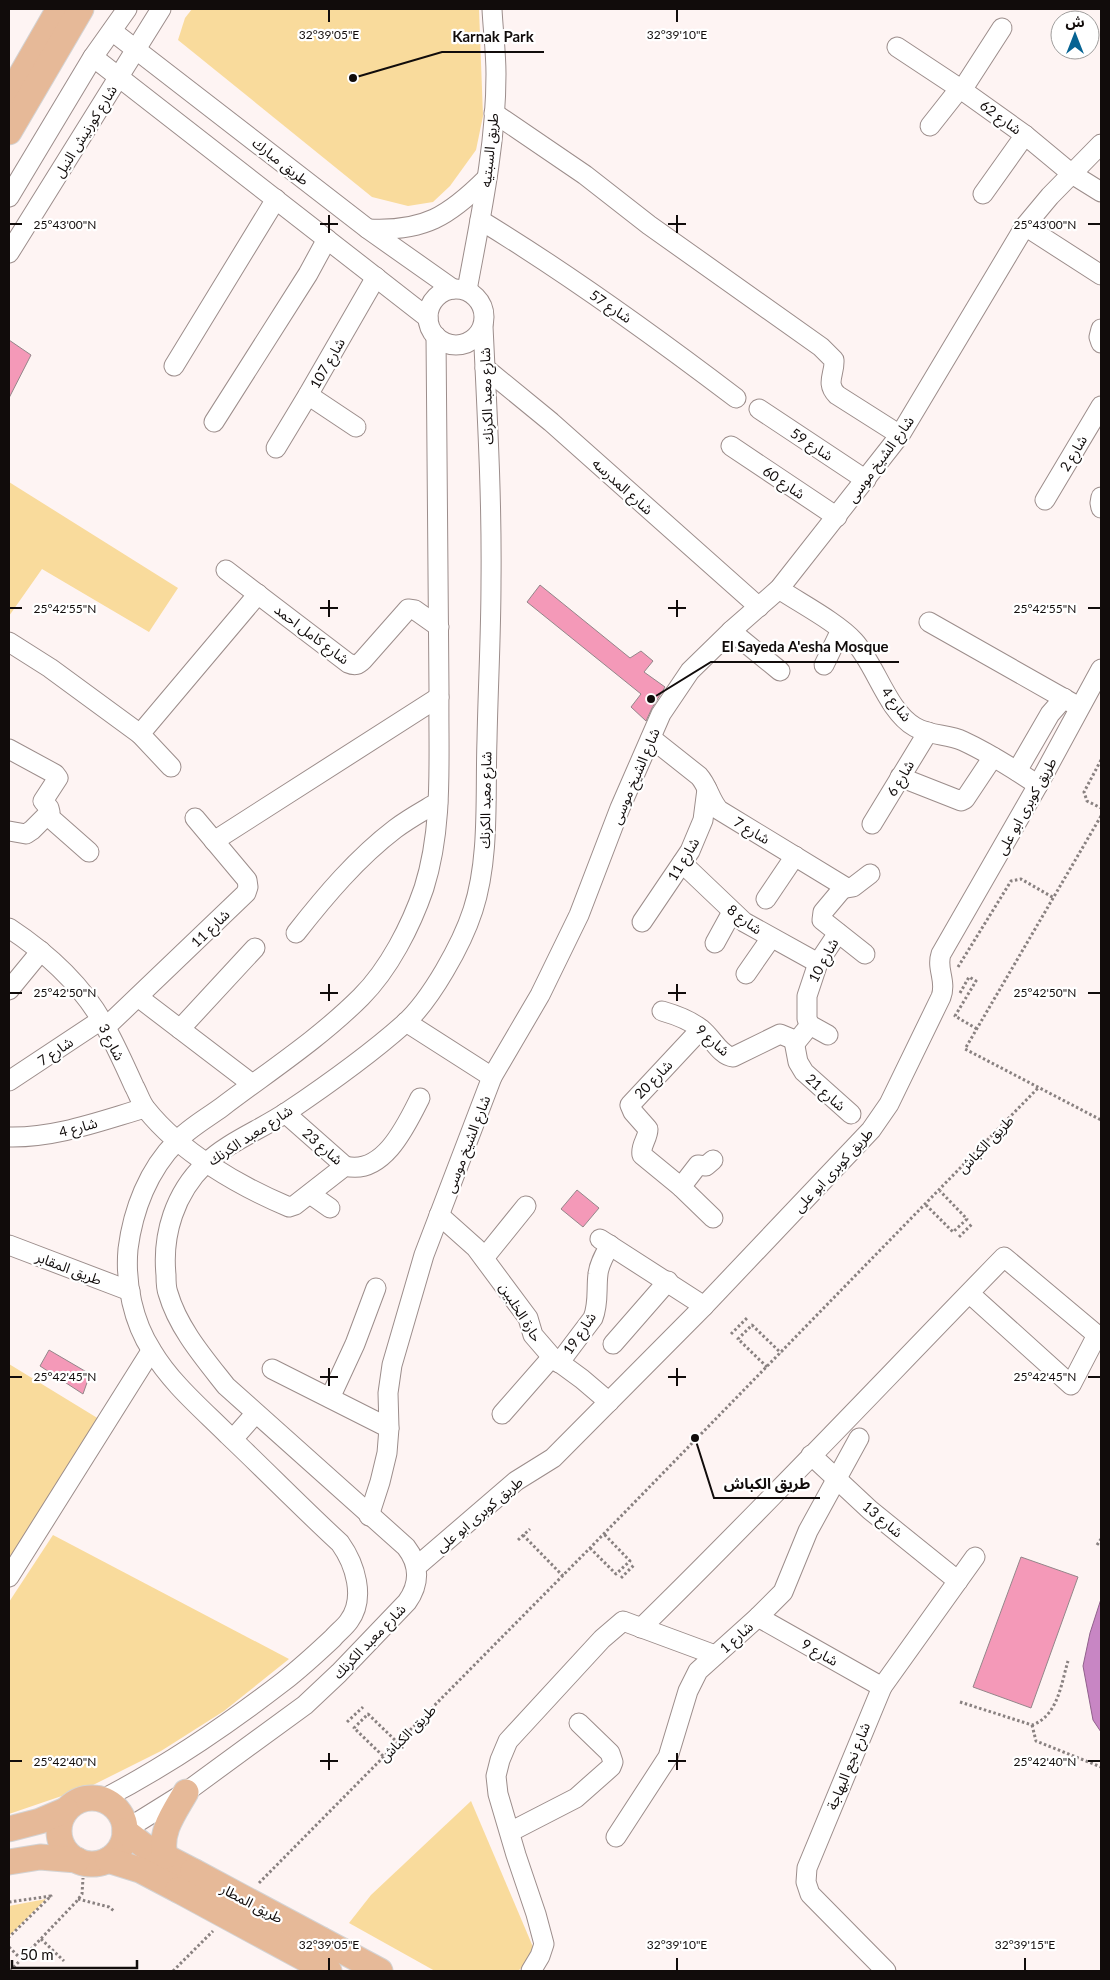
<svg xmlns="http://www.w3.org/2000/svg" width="1110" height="1980" viewBox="0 0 1110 1980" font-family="Lato,'Noto Sans Arabic',sans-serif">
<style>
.green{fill:#f9db9c}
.water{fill:#c886c4;stroke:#91618c}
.building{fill:#f499b8;stroke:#94868a}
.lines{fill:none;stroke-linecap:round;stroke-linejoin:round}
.minor-casing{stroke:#9c8d8b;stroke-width:21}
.major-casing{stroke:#d4d3d3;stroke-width:27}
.path{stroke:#898180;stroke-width:3;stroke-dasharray:2.5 2.5;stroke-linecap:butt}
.minor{stroke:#fff;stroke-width:19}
.major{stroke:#e6b998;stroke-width:25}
.major-bridge-casing{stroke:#d4d3d3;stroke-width:27;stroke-linecap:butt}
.major-bridge{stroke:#e6b998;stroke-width:25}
.ticks{fill:none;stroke:#110c0b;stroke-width:2}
.labels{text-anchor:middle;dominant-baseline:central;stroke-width:4.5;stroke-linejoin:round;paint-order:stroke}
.street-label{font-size:14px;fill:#110c0b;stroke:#fff}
.ticks-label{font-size:12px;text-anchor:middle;fill:#110c0b;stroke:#fff;stroke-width:4.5;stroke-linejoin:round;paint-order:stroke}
.leader{fill:none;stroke:#110c0b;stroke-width:2}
.callout-dot{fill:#110c0b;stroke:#fff;stroke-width:2}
.callout-label{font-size:15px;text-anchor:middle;font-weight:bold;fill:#110c0b;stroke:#fff;stroke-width:4.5;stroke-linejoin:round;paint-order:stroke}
</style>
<rect width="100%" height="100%" fill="#fef4f3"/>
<g class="green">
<path d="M 192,9 L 479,9 L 483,116 L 476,150 L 450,186 L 433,202 L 408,206 L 372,197 L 178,40 L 185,18 Z"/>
<path d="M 9,482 L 178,588 L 149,632 L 42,569 L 9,616 Z"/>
<path d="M 9,1364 L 99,1419 L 9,1568 Z"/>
<path d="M 53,1535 L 289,1659 L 224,1711 L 161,1751 L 91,1786 L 9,1814 L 9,1602 Z"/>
<path d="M 471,1801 L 536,1954 L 518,1971 L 435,1971 L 349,1923 L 371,1895 Z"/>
<path d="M 46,1899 L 10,1935 L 9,1934 L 9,1906 Z"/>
</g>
<path class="water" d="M 1101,1599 L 1101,1732 L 1093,1720 L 1083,1666 L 1090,1633 Z"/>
<g class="building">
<path d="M 9,340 L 31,355 L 9,398 Z"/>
<path d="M 540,585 L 630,658 L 641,651 L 653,661 L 644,672 L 665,687 L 652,708 L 646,721 L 631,707 L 641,694 L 527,602 Z"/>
<path d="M 577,1190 L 599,1208 L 583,1227 L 561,1209 Z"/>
<path d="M 49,1350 L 90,1374 L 83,1394 L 40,1366 Z"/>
<path d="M 1021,1557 L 1078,1577 L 1031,1708 L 973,1687 Z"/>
</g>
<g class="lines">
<defs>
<g id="minor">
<path d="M 112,31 L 368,229 L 453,289"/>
<path d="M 897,47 L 962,90 L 1025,135 L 1072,174 L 1101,192"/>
<path d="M 93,57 L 428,318"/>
<path d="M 962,90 L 1002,28"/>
<path d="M 494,113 L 585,175 L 649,225 L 821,347 L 834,360 C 835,374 825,383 837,395 L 900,435"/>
<path d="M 930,126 L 960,88"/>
<path d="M 983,194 L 1025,135"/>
<path d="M 9,197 L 93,57 L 127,9"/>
<path d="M 480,220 C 569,274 653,335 736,398"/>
<path d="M 1025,226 L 1101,275"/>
<path d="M 368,229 C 424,232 449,216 487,178"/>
<path d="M 9,253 L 161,9"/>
<circle cx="456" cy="317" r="28"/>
<path d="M 467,290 C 480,219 496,147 496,74 C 496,52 493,30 492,9"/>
<path d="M 1101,329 L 1099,337 L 1101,343"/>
<path d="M 174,366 L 276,199"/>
<path d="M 485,368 L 551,422 L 759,607"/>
<path d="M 308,395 L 356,427"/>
<path d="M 759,409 L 866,480"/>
<path d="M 214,422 L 308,274 L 327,239"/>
<path d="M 731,446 L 837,517"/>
<path d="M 276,448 L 308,395 L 376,277"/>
<path d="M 1101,497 L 1100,503 L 1101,508"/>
<path d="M 1045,500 L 1101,406"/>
<path d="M 226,570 L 348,663 C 355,666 358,665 363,660 L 408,609 L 415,610 L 439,627"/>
<path d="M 779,589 C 800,603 838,623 854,641 C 876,665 887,711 915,727 C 930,736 948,734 963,741 C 989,753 1014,769 1038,785"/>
<path d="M 929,622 L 1079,707"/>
<path d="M 731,631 L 780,671"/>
<path d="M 9,642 L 50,668 L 140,734"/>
<path d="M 824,665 L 841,630"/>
<path d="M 651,738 L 699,776 C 708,786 710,800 719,810 L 847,888 L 853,887 L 870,874"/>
<path d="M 9,749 L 55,774 L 58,778 L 43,801 L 49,808 L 50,812 L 32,830 L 26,834 L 9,831"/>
<path d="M 171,767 L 140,734 L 258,594"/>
<path d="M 1017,771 L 1050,714 L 1064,698"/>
<path d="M 900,777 L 961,801 L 965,799 L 993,757"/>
<path d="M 47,815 L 89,852"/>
<path d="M 872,824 L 928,732"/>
<path d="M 214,841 L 439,697"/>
<path d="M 682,863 L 744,922 L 818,963"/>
<path d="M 844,887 L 823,912 L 822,920 L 865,954"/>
<path d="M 766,899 L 795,856"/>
<path d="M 642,922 L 690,851 L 703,820 L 707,789"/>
<path d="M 9,928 C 47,953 84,987 106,1028 C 116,1046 125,1066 134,1086 C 138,1093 141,1103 146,1109 C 180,1152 239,1186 289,1207 L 295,1205 L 345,1166"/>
<path d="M 296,933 C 325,896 357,858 395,829 C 408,819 423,811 438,802"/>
<path d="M 715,943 L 732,912"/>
<path d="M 746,974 L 771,938"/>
<path d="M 9,990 L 41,951"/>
<path d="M 138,997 L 252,1084"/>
<path d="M 662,1011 C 676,1015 690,1020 701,1029 C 712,1037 720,1056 733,1057 L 780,1034 L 797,1041 L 810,1025"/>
<path d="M 406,1022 L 492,1077"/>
<path d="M 106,1027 L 246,893 L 248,887 L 247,880 L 195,818"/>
<path d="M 180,1029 L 255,948"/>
<path d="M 701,1029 L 630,1105 L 633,1112 L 648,1129 C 648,1139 640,1145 642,1155 L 681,1187 L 713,1218"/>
<path d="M 828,1035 L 810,1025 L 807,1019 L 807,996 L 818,963 L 838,933"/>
<path d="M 794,1041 L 798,1062 L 804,1072 L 851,1114"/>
<path d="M 9,1081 L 101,1020"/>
<path d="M 285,1113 L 345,1166 C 383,1176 406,1126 420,1098"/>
<path d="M 9,1137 C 56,1138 100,1121 145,1108"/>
<path d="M 681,1187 L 698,1165 L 706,1166 L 713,1160"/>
<path d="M 310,1194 L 330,1208"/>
<path d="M 439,1215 L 476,1248 L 528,1318 L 533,1335 L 552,1357 L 582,1379 L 609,1402"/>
<path d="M 600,1239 L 704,1306"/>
<path d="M 9,1245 L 130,1291"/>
<path d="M 484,1258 L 526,1206"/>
<path d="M 613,1344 L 668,1281"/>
<path d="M 559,1363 L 593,1318 C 599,1303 596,1289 598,1274 C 599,1264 605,1254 610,1245"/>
<path d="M 272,1369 L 389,1428"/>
<path d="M 330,1398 L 355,1344 L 376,1288"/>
<path d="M 502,1414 L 552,1357"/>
<path d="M 233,1439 L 255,1414"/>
<path d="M 811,1455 L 870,1510 L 958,1581"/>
<path d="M 369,1516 L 380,1482 L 387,1453 L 389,1428 L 388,1393 L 392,1365 L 424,1255 L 492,1077 L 540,995 L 579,915 L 620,808 L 661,714 L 690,671 L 731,631 L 779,589 L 900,435 L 1025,226 L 1050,196 L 1101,144"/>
<path d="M 416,1567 L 516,1481 L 553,1458 L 704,1306 L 871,1130 L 889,1104 L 941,997 C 947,981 936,969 941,954 L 1038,785 L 1101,669"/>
<path d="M 9,1577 L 151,1351"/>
<path d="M 758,1617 L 882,1687"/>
<path d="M 641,1628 C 765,1507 883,1381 1004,1257 L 1097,1335 L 1071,1385 L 969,1293"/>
<path d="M 103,1799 C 167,1766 227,1725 284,1681 C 302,1667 317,1653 333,1638 C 338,1632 345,1627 349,1621 C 366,1598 355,1564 340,1543 C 302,1508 266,1471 228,1435 C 202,1409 171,1383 152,1351 C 133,1322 125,1283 128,1249 C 133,1210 148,1170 177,1141 C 189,1128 207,1118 222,1107 C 268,1072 319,1039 361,997 C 389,969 411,926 424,888 C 444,825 438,756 439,691 C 439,572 437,454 436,336"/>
<path d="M 125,1830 L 186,1792 L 305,1705 L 339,1673 L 407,1602 C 420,1584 420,1565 406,1547 L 226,1386 C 204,1358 178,1328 168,1293 C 166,1288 166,1281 166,1275 C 162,1234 175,1193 205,1164 C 228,1142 260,1130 287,1112 C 327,1085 368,1056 404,1024 C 431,1000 462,944 473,910 C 490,858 485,795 487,740 C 488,688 491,635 491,582 C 492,497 487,411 483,326"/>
<path d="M 510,1832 L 576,1798 L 611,1767 L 613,1762 L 610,1753 L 579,1723"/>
<path d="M 616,1837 L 668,1757 L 688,1691 L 698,1671 L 758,1617 L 783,1592 L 808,1531 L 859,1438"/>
<path d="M 531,1971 L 540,1956 L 544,1944 L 536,1914 L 516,1855 L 498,1794 L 496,1776 L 500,1760 L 508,1741 L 602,1639 L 623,1621 L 715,1655"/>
<path d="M 886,1971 L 810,1894 L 806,1882 L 807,1868 L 882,1687 L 975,1557"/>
</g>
<g id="major">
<path d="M 9,96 L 59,9"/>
<path d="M 9,132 L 81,9"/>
<circle cx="92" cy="1831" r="33"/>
<path d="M 9,1829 L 40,1821 L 66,1810"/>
<path d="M 125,1831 L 143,1845 L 193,1871"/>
<path d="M 165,1856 C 159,1832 174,1813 186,1792"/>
<path d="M 108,1860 L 140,1870 L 178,1890"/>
<path d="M 9,1862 L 40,1857 L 77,1860"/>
<path d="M 322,1940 L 380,1971"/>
<path d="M 311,1962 L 329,1971"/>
</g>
</defs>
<use href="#minor" class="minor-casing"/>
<use href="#major" class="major-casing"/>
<g class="path">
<path d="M 1101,760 L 1084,792 L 1087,801 L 1101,808"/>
<path d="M 1101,816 L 965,1049 L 1101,1120"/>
<path d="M 958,967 L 1011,881 L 1021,879 L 1054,898"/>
<path d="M 960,993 L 969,977 L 976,981 L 955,1016 L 977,1029"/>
<path d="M 926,1205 L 953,1232 L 967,1219 L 940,1191"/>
<path d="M 959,1237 L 972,1224"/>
<path d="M 731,1334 L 747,1318"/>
<path d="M 767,1367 L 738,1339 L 752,1325 L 781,1353"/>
<path d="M 523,1535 L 563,1576"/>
<path d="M 518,1540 L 530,1529"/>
<path d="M 1097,1545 L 1101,1539"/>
<path d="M 590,1548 L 616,1574 L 630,1561 L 604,1534"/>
<path d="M 621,1578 L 634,1565"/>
<path d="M 960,1702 L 1032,1725 C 1058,1716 1061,1684 1068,1661"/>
<path d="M 347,1722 L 363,1707"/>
<path d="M 1032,1725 L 1036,1741 L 1101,1767"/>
<path d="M 383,1756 L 354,1728 L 368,1714 L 397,1742"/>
<path d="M 259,1883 L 590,1548 L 1039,1087"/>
<path d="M 78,1899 L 109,1907 L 114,1911"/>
<path d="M 9,1902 L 51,1896 L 9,1937"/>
<path d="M 41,1939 L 64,1961"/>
<path d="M 9,1947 L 21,1959"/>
<path d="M 10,1971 L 76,1902 L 82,1894 L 83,1878"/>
<path d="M 173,1971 L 213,1931"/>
</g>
<use href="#minor" class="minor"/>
<use href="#major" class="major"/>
<defs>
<g id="major-bridge">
<path d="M 193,1871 L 322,1940"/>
<path d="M 178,1890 L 311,1962"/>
</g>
</defs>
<use href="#major-bridge" class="major-bridge-casing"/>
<use href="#major-bridge" class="major-bridge"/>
</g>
<path class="ticks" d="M 329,10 L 329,22M 677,10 L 677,22M 329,215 L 329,233M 677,215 L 677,233M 10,224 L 22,224M 320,224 L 338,224M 668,224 L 686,224M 1088,224 L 1100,224M 329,600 L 329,617M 677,600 L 677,617M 10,608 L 22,608M 320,608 L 338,608M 668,608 L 686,608M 1088,608 L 1100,608M 329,984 L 329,1001M 677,984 L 677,1001M 10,993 L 22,993M 320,993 L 338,993M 668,993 L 686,993M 1088,993 L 1100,993M 329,1368 L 329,1386M 677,1368 L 677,1386M 10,1377 L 22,1377M 320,1377 L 338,1377M 668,1377 L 686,1377M 1088,1377 L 1100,1377M 329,1753 L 329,1770M 677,1753 L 677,1770M 10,1761 L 22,1761M 320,1761 L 338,1761M 668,1761 L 686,1761M 1088,1761 L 1100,1761M 329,1958 L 329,1970M 677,1958 L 677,1970M 1025,1958 L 1025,1970"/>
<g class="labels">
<g class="street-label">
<text transform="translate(1001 117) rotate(36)">شارع 62</text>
<text transform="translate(85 131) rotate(-58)">شارع كورنيش النيل</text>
<text transform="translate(489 150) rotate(-84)">طريق السبتيه</text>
<text transform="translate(281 161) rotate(38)">طريق مبارك</text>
<text transform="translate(611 306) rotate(34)">شارع 57</text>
<text transform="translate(327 363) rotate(-60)">شارع 107</text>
<text transform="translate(486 396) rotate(-92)">شارع معبد الكرنك</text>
<text transform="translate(812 444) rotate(33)">شارع 59</text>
<text transform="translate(1073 453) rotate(-59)">شارع 2</text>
<text transform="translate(880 459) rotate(-54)">شارع الشيخ موسى</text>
<text transform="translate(784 482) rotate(34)">شارع 60</text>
<text transform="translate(623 486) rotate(42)">شارع المدرسه</text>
<text transform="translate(312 634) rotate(37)">شارع كامل احمد</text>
<text transform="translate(897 704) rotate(53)">شارع 4</text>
<text transform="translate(635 776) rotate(-67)">شارع الشيخ موسى</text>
<text transform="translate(900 778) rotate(-59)">شارع 6</text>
<text transform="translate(485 800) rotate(-89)">شارع معبد الكرنك</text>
<text transform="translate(1026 806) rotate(-61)">طريق كوبرى ابو على</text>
<text transform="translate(752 830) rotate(31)">شارع 7</text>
<text transform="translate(683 859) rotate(-59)">شارع 11</text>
<text transform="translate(745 919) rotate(37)">شارع 8</text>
<text transform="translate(210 928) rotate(-44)">شارع 11</text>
<text transform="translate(823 960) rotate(-62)">شارع 10</text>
<text transform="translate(713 1040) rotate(41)">شارع 9</text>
<text transform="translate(112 1042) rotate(63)">شارع 3</text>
<text transform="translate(55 1051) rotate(-34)">شارع 7</text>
<text transform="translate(653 1079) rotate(-46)">شارع 20</text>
<text transform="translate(826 1092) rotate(42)">شارع 21</text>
<text transform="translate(78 1127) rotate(-15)">شارع 4</text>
<text transform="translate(250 1135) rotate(-33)">شارع معبد الكرنك</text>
<text transform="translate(467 1144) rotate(-69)">شارع الشيخ موسى</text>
<text transform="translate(985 1144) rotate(-46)">طريق الكباش</text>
<text transform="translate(323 1146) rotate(41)">شارع 23</text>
<text transform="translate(833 1170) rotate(-47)">طريق كوبرى ابو على</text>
<text transform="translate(69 1268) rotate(21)">طريق المقابر</text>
<text transform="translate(521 1312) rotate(58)">حارة الخلبين</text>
<text transform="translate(579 1333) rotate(-56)">شارع 19</text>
<text transform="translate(479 1514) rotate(-40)">طريق كوبرى ابو على</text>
<text transform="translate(883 1519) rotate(40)">شارع 13</text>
<text transform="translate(736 1637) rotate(-42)">شارع 1</text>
<text transform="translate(369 1641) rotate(-46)">شارع معبد الكرنك</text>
<text transform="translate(820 1652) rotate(30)">شارع 9</text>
<text transform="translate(407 1733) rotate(-45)">طريق الكباش</text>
<text transform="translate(848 1766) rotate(-68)">شارع نجع البهاجة</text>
<text transform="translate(252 1903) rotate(28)">طريق المطار</text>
</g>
</g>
<g class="ticks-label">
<text x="329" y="39">32°39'05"E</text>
<text x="677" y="39">32°39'10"E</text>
<text x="65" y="229">25°43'00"N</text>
<text x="1045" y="229">25°43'00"N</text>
<text x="65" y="613">25°42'55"N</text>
<text x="1045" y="613">25°42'55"N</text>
<text x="65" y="997">25°42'50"N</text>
<text x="1045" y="997">25°42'50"N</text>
<text x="65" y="1381">25°42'45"N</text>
<text x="1045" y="1381">25°42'45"N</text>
<text x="65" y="1766">25°42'40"N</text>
<text x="1045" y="1766">25°42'40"N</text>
<text x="329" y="1949">32°39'05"E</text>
<text x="677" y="1949">32°39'10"E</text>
<text x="1025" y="1949">32°39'15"E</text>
</g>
<path class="leader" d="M353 78L442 52H544M651 699L711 662H899M695 1438L714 1498H820"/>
<g class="callout-dot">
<circle cx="353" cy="78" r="5"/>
<circle cx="651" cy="699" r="5"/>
<circle cx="695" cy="1438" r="5"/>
</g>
<g class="callout-label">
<text x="493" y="42">Karnak Park</text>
<text x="805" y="652">El Sayeda A'esha Mosque</text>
<text x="767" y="1489">طريق الكباش</text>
</g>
<rect width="1110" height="1980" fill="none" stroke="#110c0b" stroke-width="20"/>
<g transform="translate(1075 35)"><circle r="24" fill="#ffffff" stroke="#a09e9d"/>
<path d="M0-4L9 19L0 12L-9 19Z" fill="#066393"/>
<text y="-8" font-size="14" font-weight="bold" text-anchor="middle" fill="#110c0b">ش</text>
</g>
<path d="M12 1960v8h125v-8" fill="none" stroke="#110c0b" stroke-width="2.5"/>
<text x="20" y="1960" font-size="15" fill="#110c0b" stroke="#ffffff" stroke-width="4" paint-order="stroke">50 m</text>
</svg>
